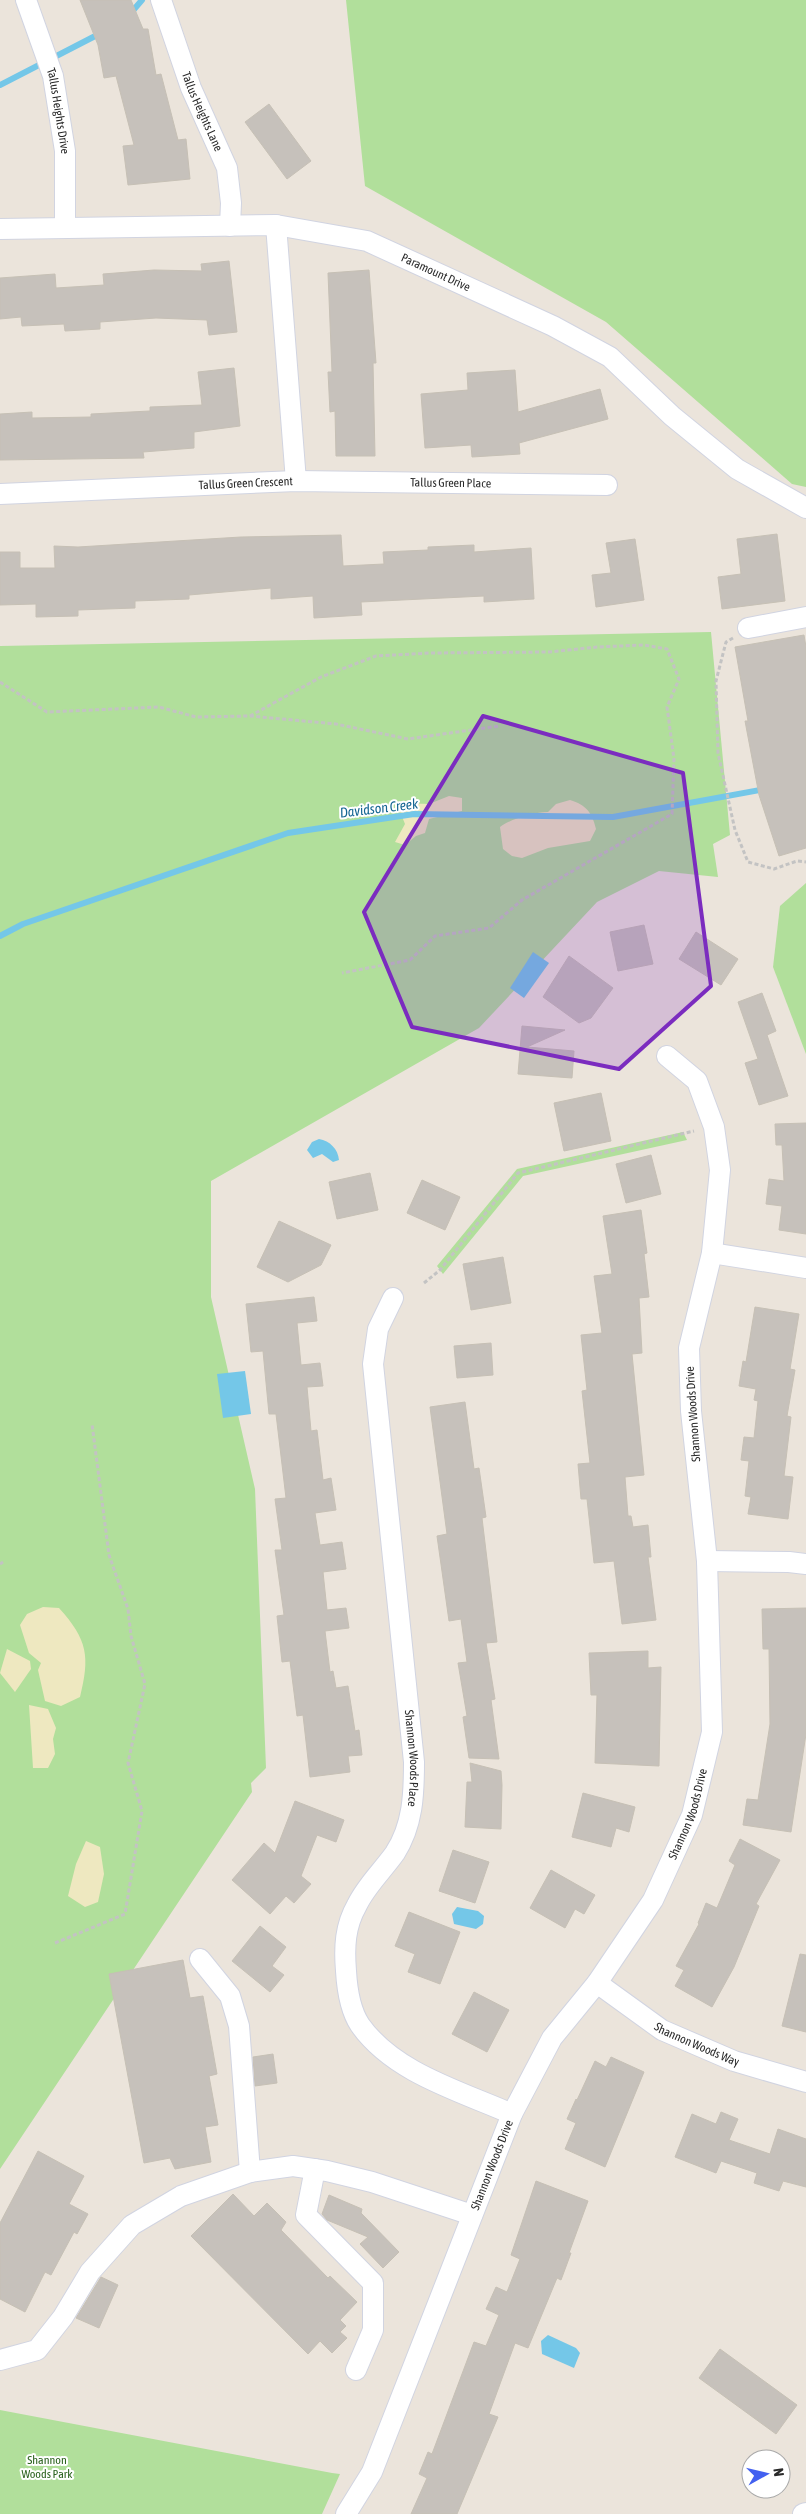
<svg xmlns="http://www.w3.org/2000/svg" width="806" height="2514" viewBox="0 0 806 2514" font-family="'Asap Condensed',sans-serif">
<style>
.green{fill:#b1df9b}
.sand{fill:#eee8c0}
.water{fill:#74c7e8}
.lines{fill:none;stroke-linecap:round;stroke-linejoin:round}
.stream{stroke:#74c7e8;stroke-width:6}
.building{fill:#c6c1bb;stroke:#c6c0b5}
.minor-casing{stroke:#d1d4e1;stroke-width:22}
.path{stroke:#c3c3c3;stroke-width:3;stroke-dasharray:4 2.5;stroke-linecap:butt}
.minor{stroke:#fff;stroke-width:20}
.marked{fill:#7b2cbf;fill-opacity:0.2;stroke:#7b2cbf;stroke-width:4;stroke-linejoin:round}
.labels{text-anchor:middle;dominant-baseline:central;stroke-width:4;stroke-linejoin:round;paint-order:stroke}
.street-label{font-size:12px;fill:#292929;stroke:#fff}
.park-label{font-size:12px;fill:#2a621d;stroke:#fff}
.water-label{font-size:14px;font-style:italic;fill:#146592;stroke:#fff}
</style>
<rect width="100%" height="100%" fill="#ebe4db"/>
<g class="green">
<path d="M 346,0 L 806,0 L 806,487 L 792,484 L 606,322 L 365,186 Z"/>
<path d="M 711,632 L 730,835 L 713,844 L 718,877 L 659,871 L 597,902 L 479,1028 L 211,1181 L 211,1297 L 255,1489 L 266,1768 L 251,1783 L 252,1792 L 0,2169 L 0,646 Z"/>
<path d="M 806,883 L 806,1054 L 773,967 L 780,906 Z"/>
<path d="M 683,1132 L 687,1140 L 523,1176 L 443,1274 L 437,1266 L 517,1169 Z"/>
<path d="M 0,2410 L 332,2473 L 340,2474 L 322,2514 L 0,2514 Z"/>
</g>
<g class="sand">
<path d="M 449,796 L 462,798 L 462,811 L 429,819 L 425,833 L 416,836 L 405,845 L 395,842 L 405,824 L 399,809 L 401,803 L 429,804 Z"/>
<path d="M 570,800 C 586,805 592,812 596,829 L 590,841 L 548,848 L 522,858 L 512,856 L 503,849 L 500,827 C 510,819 535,812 548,812 L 556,804 Z"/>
<path d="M 43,1607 L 59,1608 C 88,1640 90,1657 80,1697 L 61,1706 L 45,1701 L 38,1670 L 41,1663 L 29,1653 L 20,1625 L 27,1614 Z"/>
<path d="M 7,1649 L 30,1661 L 31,1669 L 15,1692 L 0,1673 Z"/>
<path d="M 29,1705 L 48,1709 L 56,1728 L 53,1739 L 55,1754 L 48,1768 L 33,1768 Z"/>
<path d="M 86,1841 L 100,1847 L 104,1874 L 98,1902 L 85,1907 L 68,1896 L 76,1864 Z"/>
</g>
<g class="water">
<path d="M 533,952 L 549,963 L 524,998 L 510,988 Z"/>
<path d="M 319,1139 C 330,1141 338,1149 339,1160 L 333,1162 L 322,1154 L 313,1158 L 307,1150 L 312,1142 Z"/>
<path d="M 245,1371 L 251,1414 L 223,1418 L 217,1374 Z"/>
<path d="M 457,1907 L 478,1911 L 484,1916 L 483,1924 L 476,1929 L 454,1924 L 452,1914 Z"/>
<path d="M 548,2335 L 576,2348 L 580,2353 L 574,2368 L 542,2354 L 541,2341 Z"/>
</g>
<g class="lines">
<g class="stream">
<path d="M 130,14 L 142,0"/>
<path d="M 0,85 L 101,33"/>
<path d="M 0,936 L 23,924 L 288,833 L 414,814 L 613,817 L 765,789"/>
</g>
</g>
<g class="building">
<path d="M 80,0 L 131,0 L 143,29 L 148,29 L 156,75 L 161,74 L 178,140 L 186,139 L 190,179 L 128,185 L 123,146 L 134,145 L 116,76 L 104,78 L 98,45 Z"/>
<path d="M 269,104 L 311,161 L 287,179 L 245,122 Z"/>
<path d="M 229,261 L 237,332 L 209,335 L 207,320 L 156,318 L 100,322 L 100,329 L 65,331 L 64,324 L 22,326 L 21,317 L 0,319 L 0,278 L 55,274 L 56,288 L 104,285 L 103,274 L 154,270 L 202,271 L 201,264 Z"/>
<path d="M 369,270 L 376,363 L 373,363 L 375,456 L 336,456 L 335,411 L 330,412 L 328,372 L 332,372 L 328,273 Z"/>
<path d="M 234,368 L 240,426 L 194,432 L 194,448 L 143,452 L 144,458 L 0,460 L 0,414 L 32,412 L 32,418 L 91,417 L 91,414 L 150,411 L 150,407 L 202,405 L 198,372 Z"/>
<path d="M 515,370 L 518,412 L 600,389 L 608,419 L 519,443 L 520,454 L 472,457 L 471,445 L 425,448 L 421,394 L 468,390 L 467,373 Z"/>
<path d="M 777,534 L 785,601 L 722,609 L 718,577 L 741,574 L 737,539 Z"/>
<path d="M 341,535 L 343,566 L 384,564 L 383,552 L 428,550 L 428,547 L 474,545 L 474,552 L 531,548 L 534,599 L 484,602 L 484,596 L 361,602 L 362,615 L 314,618 L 313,596 L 271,599 L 271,588 L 189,595 L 189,599 L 135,601 L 135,608 L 78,610 L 78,616 L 36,617 L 36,604 L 0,605 L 0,552 L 20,552 L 20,568 L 55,568 L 54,546 L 78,547 L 241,537 Z"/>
<path d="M 635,539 L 644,600 L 596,607 L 592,575 L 611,573 L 606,543 Z"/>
<path d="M 804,635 L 806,647 L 806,848 L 779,856 L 759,795 L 745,721 L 748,721 L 735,647 Z"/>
<path d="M 644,925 L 653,964 L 618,971 L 610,932 Z"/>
<path d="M 696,932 L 738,959 L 721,985 L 679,959 Z"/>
<path d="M 569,956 L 613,988 L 591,1018 L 579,1023 L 543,997 Z"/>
<path d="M 762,993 L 776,1031 L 767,1035 L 788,1096 L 759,1105 L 745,1063 L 758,1059 L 738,1002 Z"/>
<path d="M 522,1026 L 565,1030 L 527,1047 L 574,1051 L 572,1078 L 518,1074 Z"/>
<path d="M 601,1093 L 611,1141 L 564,1151 L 554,1103 Z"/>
<path d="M 806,1123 L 806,1234 L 779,1230 L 782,1206 L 766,1204 L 769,1179 L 784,1181 L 782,1145 L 776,1145 L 775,1124 Z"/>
<path d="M 651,1155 L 661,1194 L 626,1203 L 616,1164 Z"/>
<path d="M 370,1173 L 378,1210 L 337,1219 L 329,1182 Z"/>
<path d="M 422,1180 L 460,1197 L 445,1230 L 407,1213 Z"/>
<path d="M 641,1210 L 647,1253 L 644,1254 L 649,1297 L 639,1298 L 642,1353 L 632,1354 L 644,1475 L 625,1477 L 628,1516 L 631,1516 L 633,1527 L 648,1525 L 651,1557 L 648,1557 L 656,1620 L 622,1624 L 614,1561 L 594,1563 L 587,1499 L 581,1499 L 578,1464 L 590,1463 L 582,1391 L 587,1390 L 581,1335 L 602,1333 L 594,1276 L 612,1274 L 603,1216 Z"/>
<path d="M 279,1221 L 331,1245 L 321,1265 L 288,1282 L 257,1267 Z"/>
<path d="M 503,1257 L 511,1303 L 471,1310 L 463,1264 Z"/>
<path d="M 314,1297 L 317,1321 L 297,1323 L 301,1365 L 320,1363 L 323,1386 L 307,1387 L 311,1431 L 317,1430 L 323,1480 L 331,1478 L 336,1510 L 315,1513 L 320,1545 L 342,1542 L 346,1569 L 323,1572 L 327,1610 L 346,1608 L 349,1628 L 325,1631 L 330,1672 L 333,1671 L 336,1688 L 348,1686 L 355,1731 L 359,1730 L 362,1755 L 348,1756 L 350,1772 L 310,1777 L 303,1715 L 297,1716 L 290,1661 L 282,1662 L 277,1616 L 284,1615 L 275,1550 L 282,1550 L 275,1499 L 286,1498 L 276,1414 L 269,1414 L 263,1351 L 251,1352 L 246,1304 Z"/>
<path d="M 755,1307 L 799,1314 L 790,1369 L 795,1370 L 787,1416 L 791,1417 L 784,1476 L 793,1477 L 788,1519 L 748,1514 L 751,1497 L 745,1496 L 749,1461 L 741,1460 L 744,1437 L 754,1438 L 758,1401 L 754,1400 L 756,1389 L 739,1386 L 743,1361 L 746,1362 Z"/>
<path d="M 491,1343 L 493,1375 L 457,1378 L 454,1346 Z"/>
<path d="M 465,1402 L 474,1469 L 479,1468 L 486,1517 L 482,1518 L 497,1642 L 486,1643 L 495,1699 L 491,1700 L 499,1759 L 469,1758 L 463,1717 L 467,1716 L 458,1663 L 467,1662 L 461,1619 L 449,1621 L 437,1536 L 447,1534 L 430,1407 Z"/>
<path d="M 806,1608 L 806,1734 L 791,1832 L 743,1825 L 747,1799 L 758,1800 L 770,1724 L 769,1649 L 763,1649 L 762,1609 Z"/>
<path d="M 648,1651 L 648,1668 L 661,1667 L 659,1766 L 595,1763 L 597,1695 L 591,1695 L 589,1653 Z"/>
<path d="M 470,1763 L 501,1771 L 502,1785 L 501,1829 L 465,1827 L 467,1782 L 472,1782 Z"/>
<path d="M 583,1793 L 635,1807 L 629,1832 L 616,1828 L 611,1847 L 572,1837 Z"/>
<path d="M 295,1801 L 344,1820 L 336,1842 L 317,1835 L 301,1876 L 311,1884 L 294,1903 L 286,1896 L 270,1914 L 232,1880 L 264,1843 L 275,1853 Z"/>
<path d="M 740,1839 L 780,1860 L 756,1904 L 759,1906 L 734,1967 L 712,2007 L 675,1986 L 684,1970 L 676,1966 L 699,1924 L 698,1923 L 706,1903 L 717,1908 L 735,1865 L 729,1861 Z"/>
<path d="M 453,1850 L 489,1862 L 475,1903 L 439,1891 Z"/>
<path d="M 551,1870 L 595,1895 L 584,1914 L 575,1909 L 565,1928 L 530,1908 Z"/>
<path d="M 409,1912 L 460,1932 L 440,1984 L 408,1972 L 415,1954 L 395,1946 Z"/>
<path d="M 260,1926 L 286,1947 L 272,1966 L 284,1975 L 270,1992 L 232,1961 Z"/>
<path d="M 800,1954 L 806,1955 L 806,2032 L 782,2026 Z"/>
<path d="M 183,1960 L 190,1998 L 203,1996 L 217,2074 L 209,2076 L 218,2125 L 205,2127 L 211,2162 L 175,2169 L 170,2158 L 144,2163 L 109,1974 Z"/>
<path d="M 474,1992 L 509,2010 L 487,2052 L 452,2034 Z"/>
<path d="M 273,2054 L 277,2083 L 255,2086 L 253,2057 Z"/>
<path d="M 611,2057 L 644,2072 L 605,2167 L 565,2149 L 576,2123 L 567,2119 L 576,2099 L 577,2100 L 595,2061 L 606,2067 Z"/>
<path d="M 721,2112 L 738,2119 L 729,2140 L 770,2154 L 778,2129 L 806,2139 L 806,2187 L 783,2181 L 779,2191 L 754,2183 L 757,2173 L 721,2161 L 716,2173 L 675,2157 L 692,2114 L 716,2124 Z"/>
<path d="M 38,2151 L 84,2176 L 69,2204 L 88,2214 L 77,2234 L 74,2232 L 51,2275 L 45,2272 L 25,2312 L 0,2299 L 0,2223 Z"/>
<path d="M 536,2181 L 588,2201 L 569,2253 L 571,2253 L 561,2280 L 557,2278 L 528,2348 L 515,2343 L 489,2414 L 498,2417 L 457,2514 L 411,2514 L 427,2478 L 419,2474 L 428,2452 L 432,2454 L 474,2342 L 486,2346 L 499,2315 L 486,2309 L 496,2287 L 507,2292 L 520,2259 L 511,2255 Z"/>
<path d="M 233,2194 L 254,2216 L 267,2203 L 286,2222 L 281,2230 L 328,2278 L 330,2276 L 357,2302 L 340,2320 L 346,2326 L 340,2332 L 347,2338 L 332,2353 L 320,2341 L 308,2354 L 191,2236 Z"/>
<path d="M 329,2195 L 362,2209 L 361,2213 L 399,2252 L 383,2268 L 360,2244 L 368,2237 L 327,2220 L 322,2214 Z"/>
<path d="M 101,2277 L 118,2285 L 99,2328 L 76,2318 Z"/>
<path d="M 720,2349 L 797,2405 L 776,2434 L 699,2378 Z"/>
</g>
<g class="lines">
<defs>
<g id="minor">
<path id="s1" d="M 26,0 L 53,76 L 65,151 L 65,228"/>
<path id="s2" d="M 161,0 L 191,88 L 227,168 L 231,203 L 230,226"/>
<path d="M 276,225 L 296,481"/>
<path id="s3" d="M 0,229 L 276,225 L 367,241 L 553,326 L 610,357 L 672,416 L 737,469 L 806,508"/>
<path id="s4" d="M 0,494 L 296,481 L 607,485"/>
<path d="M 748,628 L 806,617"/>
<path d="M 712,1253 L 806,1268"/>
<path id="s5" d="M 393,1298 L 378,1329 L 373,1364 L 414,1762 C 414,1794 413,1825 395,1853 C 383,1870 366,1886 357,1905 C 345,1926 344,1947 346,1971 C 347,1988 350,2010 360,2025 C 394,2073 460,2091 512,2114"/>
<path d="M 707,1561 L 789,1562 L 806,1564"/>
<path d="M 200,1959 L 230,1996 L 239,2026 L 250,2172 L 293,2166 L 327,2171 L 372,2182 L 472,2215"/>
<path id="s6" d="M 597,1983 L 662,2030 L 734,2061 L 806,2082"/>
<path d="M 315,2169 L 306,2215 L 373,2283 L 373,2330 L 356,2370"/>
<path d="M 0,2360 L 37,2350 L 63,2317 L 90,2272 L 132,2225 L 181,2196 L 250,2172"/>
<path id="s7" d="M 346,2514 L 372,2472 L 512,2114 L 552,2038 L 597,1983 L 653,1900 L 692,1815 L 712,1732 L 707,1561 L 691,1411 L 689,1348 L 712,1253 L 720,1170 L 714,1127 L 697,1081 L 667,1056"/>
<path d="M 803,2514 L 806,2513"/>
</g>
</defs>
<use href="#minor" class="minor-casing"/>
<g class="path">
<path d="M 733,638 L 726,642 L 716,681 L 718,753 L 735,830 L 748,862 L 774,869 L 797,861 L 806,862"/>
<path d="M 0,682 L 47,712 L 159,707 L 196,717 L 250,716 L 336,724 L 408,739 L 499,726"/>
<path d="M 250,716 L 321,677 L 376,656 L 430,653 L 549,652 L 597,647 L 644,645 L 667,649 L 679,679 L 667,707 L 674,759 L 672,814 L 522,900 L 489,928 L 435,936 L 410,960 L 342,973"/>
<path d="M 424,1283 L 440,1270 L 518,1173 L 694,1131"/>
<path d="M 0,1564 L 3,1562"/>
<path d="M 55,1943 L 125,1914 L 142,1811 L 128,1763 L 145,1684 L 131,1636 L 128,1609 L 109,1555 L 92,1424"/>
</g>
<use href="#minor" class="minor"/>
</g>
<path class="marked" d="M 483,716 L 683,773 L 711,986 L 619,1069 L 412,1027 L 364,912 Z"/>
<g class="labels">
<g class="street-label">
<text stroke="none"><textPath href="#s1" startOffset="116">Tallus Heights Drive</textPath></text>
<text stroke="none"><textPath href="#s2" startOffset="119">Tallus Heights Lane</textPath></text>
<text stroke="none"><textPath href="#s3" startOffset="444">Paramount Drive</textPath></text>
<text stroke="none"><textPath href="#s4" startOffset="246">Tallus Green Crescent</textPath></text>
<text stroke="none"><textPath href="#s4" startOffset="451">Tallus Green Place</textPath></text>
<text transform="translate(693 1414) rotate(-94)">Shannon Woods Drive</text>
<text stroke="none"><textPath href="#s5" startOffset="466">Shannon Woods Place</textPath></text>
<text stroke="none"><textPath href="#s7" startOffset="784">Shannon Woods Drive</textPath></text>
<text stroke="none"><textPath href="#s6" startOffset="118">Shannon Woods Way</textPath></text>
<text stroke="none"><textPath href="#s7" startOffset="379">Shannon Woods Drive</textPath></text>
</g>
<g class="park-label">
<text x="47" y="2460">Shannon<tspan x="47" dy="14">Woods Park</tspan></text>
</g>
<g class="water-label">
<text transform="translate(379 808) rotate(-7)">Davidson Creek</text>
</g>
</g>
<g transform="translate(766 2474) rotate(82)"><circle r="24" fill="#ffffff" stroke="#a9a9a9"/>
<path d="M0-4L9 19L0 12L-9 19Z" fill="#4361f0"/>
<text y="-8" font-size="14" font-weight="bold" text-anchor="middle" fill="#292929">N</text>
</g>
</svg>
